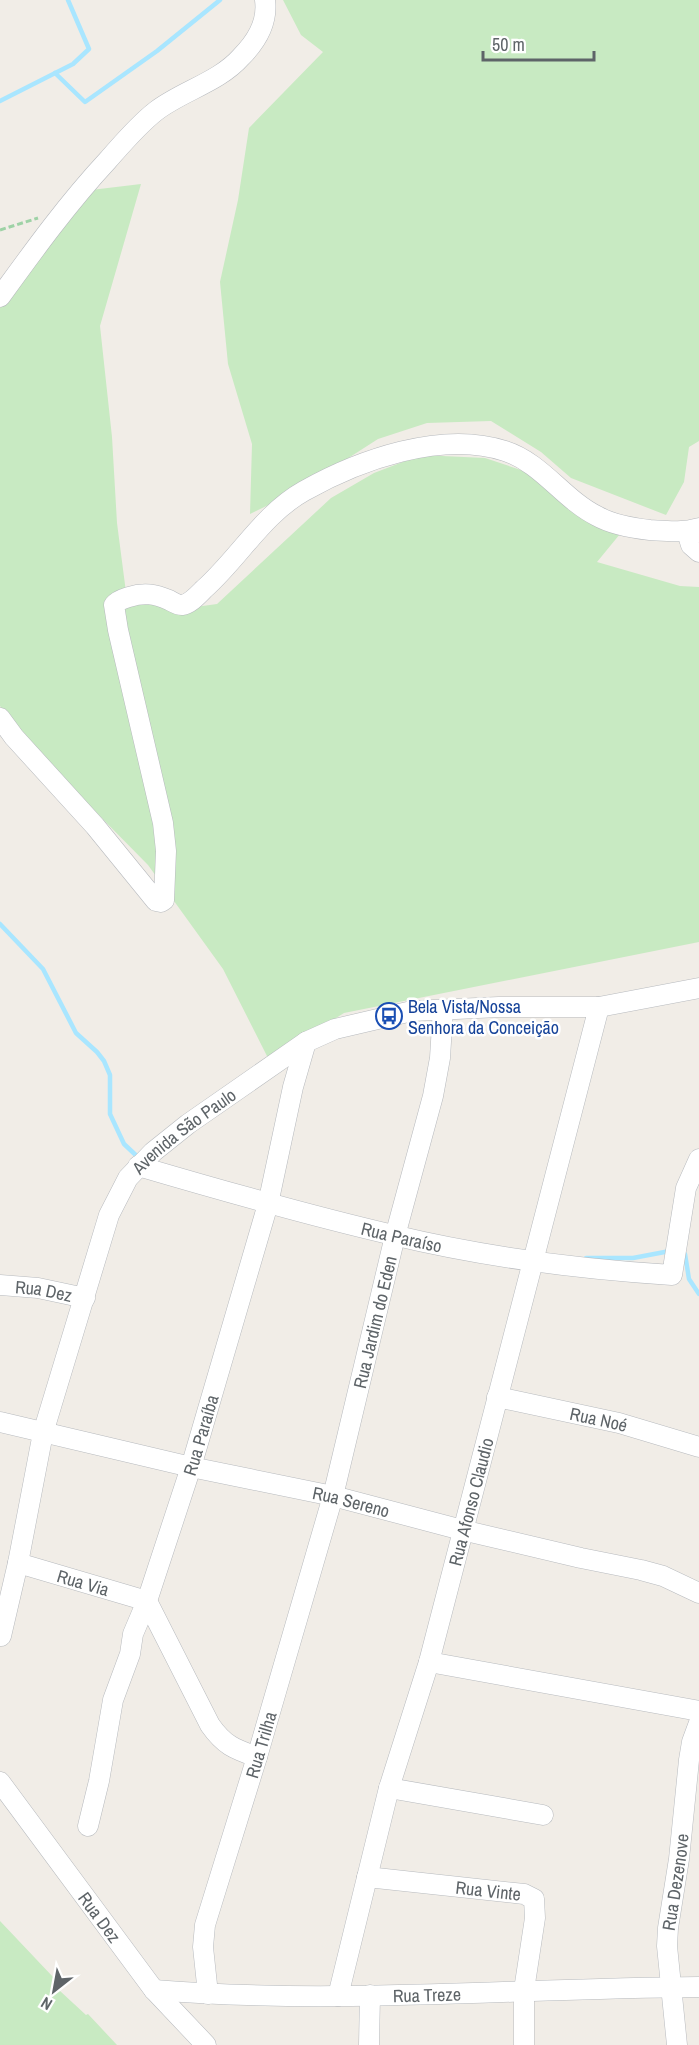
<svg xmlns="http://www.w3.org/2000/svg" width="699" height="2045" viewBox="0 0 699 2045" font-family="'Archivo Narrow',sans-serif">
<style>
.green{fill:#c8eac2}
.lines{fill:none;stroke-linecap:round;stroke-linejoin:round}
.stream{stroke:#a9e6ff;stroke-width:4.5}
.minor-casing{stroke:#b7babe;stroke-width:21}
.path{stroke:#9ed2a6;stroke-width:3;stroke-dasharray:6 3;stroke-linecap:butt}
.minor{stroke:#fff;stroke-width:20}
.labels{text-anchor:middle;dominant-baseline:central;stroke-width:5;stroke-linejoin:round;paint-order:stroke}
.transit-label{font-size:18px;fill:#164399;stroke:#fff;text-anchor:start}
.street-label{font-size:18px;fill:#5e6468;stroke:#fff}
</style>
<rect width="100%" height="100%" fill="#f1ede7"/>
<g class="green">
<path d="M 283,0 L 699,0 L 699,441 L 689,447 L 684,482 L 666,515 L 571,478 L 541,452 L 491,421 L 427,423 L 378,439 L 297,491 L 250,514 L 252,444 L 228,364 L 220,282 L 238,200 L 249,128 L 323,52 L 301,35 Z"/>
<path d="M 141,184 L 100,326 L 112,437 L 117,523 L 127,600 L 181,609 L 217,604 L 331,498 L 374,473 L 421,455 L 485,458 L 542,477 L 620,534 L 597,562 L 680,586 L 699,587 L 699,942 L 344,1013 L 269,1060 L 223,969 L 148,865 L 19,734 L 0,706 L 0,308 L 91,190 Z"/>
<path d="M 0,1921 L 53,1977 L 60,1991 L 86,2015 L 88,2014 L 117,2045 L 0,2045 Z"/>
</g>
<g class="lines">
<g class="stream">
<path d="M 55,73 L 85,102 L 157,51 L 220,0"/>
<path d="M 0,101 L 73,64 L 89,49 L 68,0"/>
<path d="M 0,924 L 43,969 L 76,1033 L 97,1052 L 104,1061 L 110,1075 L 110,1114 L 124,1144 L 141,1160"/>
<path d="M 681,1252 L 685,1254 L 689,1279 L 699,1294"/>
<path d="M 586,1258 L 633,1258 L 670,1251"/>
</g>
<defs>
<g id="minor">
<path d="M 0,297 C 34,250 68,203 108,160 C 123,143 138,125 156,111 C 182,91 219,82 241,57 C 256,42 268,22 265,0"/>
<path d="M 687,532 L 691,545 L 699,552"/>
<path d="M 0,718 L 14,737 L 95,826 L 156,901 L 161,902 L 164,900 L 166,851 L 163,823 L 118,630 L 114,605 C 118,600 123,599 129,597 C 144,592 155,594 169,600 C 173,602 177,605 182,605 C 190,604 198,595 204,589 C 238,559 263,514 304,491 C 359,460 442,430 505,451 C 542,463 563,499 597,516 C 613,525 632,528 650,530 C 667,531 682,533 699,528"/>
<path id="s1" d="M 138,1166 C 223,1191 307,1215 393,1235 C 484,1257 579,1269 672,1275 L 686,1188 L 699,1159"/>
<path id="s2" d="M 0,1285 L 38,1288 L 85,1298"/>
<path id="s3" d="M 497,1397 L 619,1423 L 699,1447"/>
<path id="s4" d="M 0,1422 L 191,1467 L 333,1496 L 462,1530 L 581,1558 L 641,1570 L 663,1576 L 699,1593"/>
<path id="s5" d="M 18,1563 L 147,1601 L 210,1725 C 224,1745 234,1749 257,1757"/>
<path id="s6" d="M 1,1636 L 18,1563 L 43,1433 L 109,1215 L 128,1178 L 153,1152 L 188,1124 L 306,1042 L 335,1029 L 412,1011 L 499,1007 L 599,1007 L 699,988"/>
<path d="M 429,1662 L 699,1711"/>
<path id="s7" d="M 0,1782 L 154,1990 L 206,2045"/>
<path d="M 389,1788 L 543,1815"/>
<path id="s8" d="M 88,1826 L 99,1781 L 113,1700 L 130,1654 L 133,1634 L 147,1601 L 191,1467 L 268,1204 L 293,1087 L 306,1042"/>
<path id="s9" d="M 367,1877 L 524,1894 L 534,1899 L 535,1918 L 524,1990 L 524,2045"/>
<path id="s10" d="M 154,1990 C 335,2005 518,1988 699,1987"/>
<path id="s11" d="M 208,1994 L 203,1947 L 205,1925 L 257,1757 L 333,1496 L 395,1236 L 433,1096 L 440,1058 L 443,1009"/>
<path id="s12" d="M 338,1996 L 389,1788 L 429,1662 L 599,1007"/>
<path d="M 369,2045 L 370,1995"/>
<path id="s13" d="M 677,2045 L 667,1946 L 668,1928 L 679,1859 L 689,1760 L 692,1742 L 699,1723"/>
</g>
</defs>
<use href="#minor" class="minor-casing"/>
<path class="path" d="M 0,230 L 38,218"/>
<use href="#minor" class="minor"/>
</g>
<defs>
<symbol id="bus-ring" viewBox="-11 -11 22 22"><circle r="9.5" fill="#fff" stroke="#1a4fb4" stroke-width="1.5"/><path d="M-5-6H5V4H4V6H2V4H-2V6H-4V4H-5ZM-3.5-4V0h7V-4ZM-3.5 1.2v1.5H-2V1.2ZM2 1.2v1.5H3.5V1.2Z" fill="#1a4fb4"/></symbol>
</defs>
<g fill-rule="evenodd">
<use href="#bus-ring" x="374" y="1001" width="30" height="30"/>
</g>
<g class="labels">
<g class="transit-label">
<text x="408" y="1006">Bela Vista/Nossa<tspan x="408" dy="21">Senhora da Conceição</tspan></text>
</g>
<g class="street-label">
<text stroke="none"><textPath href="#s6" startOffset="550">Avenida São Paulo</textPath></text>
<text stroke="none"><textPath href="#s1" startOffset="273">Rua Paraíso</textPath></text>
<text stroke="none"><textPath href="#s2" startOffset="44">Rua Dez</textPath></text>
<text stroke="none"><textPath href="#s11" startOffset="696">Rua Jardim do Eden</textPath></text>
<text stroke="none"><textPath href="#s3" startOffset="104">Rua Noé</textPath></text>
<text stroke="none"><textPath href="#s8" startOffset="408">Rua Paraíba</textPath></text>
<text stroke="none"><textPath href="#s4" startOffset="360">Rua Sereno</textPath></text>
<text stroke="none"><textPath href="#s12" startOffset="512">Rua Afonso Claudio</textPath></text>
<text stroke="none"><textPath href="#s5" startOffset="68">Rua Via</textPath></text>
<text stroke="none"><textPath href="#s11" startOffset="258">Rua Trilha</textPath></text>
<text stroke="none"><textPath href="#s13" startOffset="164">Rua Dezenove</textPath></text>
<text stroke="none"><textPath href="#s9" startOffset="122">Rua Vinte</textPath></text>
<text stroke="none"><textPath href="#s7" startOffset="168">Rua Dez</textPath></text>
<text stroke="none"><textPath href="#s10" startOffset="273">Rua Treze</textPath></text>
</g>
</g>
<g transform="translate(54 1991) rotate(211)" stroke="#ffffff" stroke-width="4.5" paint-order="stroke">
<path d="M0-4.5L10 22L0 15L-10 22Z" fill="#5e6468"/>
<text y="-9" font-size="16" font-weight="bold" text-anchor="middle" fill="#5e6468">N</text>
</g>
<path d="M483 51v9h111v-9" fill="none" stroke="#5e6468" stroke-width="3"/>
<text x="492" y="51" font-size="18" fill="#5e6468" stroke="#ffffff" stroke-width="4.5" paint-order="stroke">50 m</text>
</svg>
